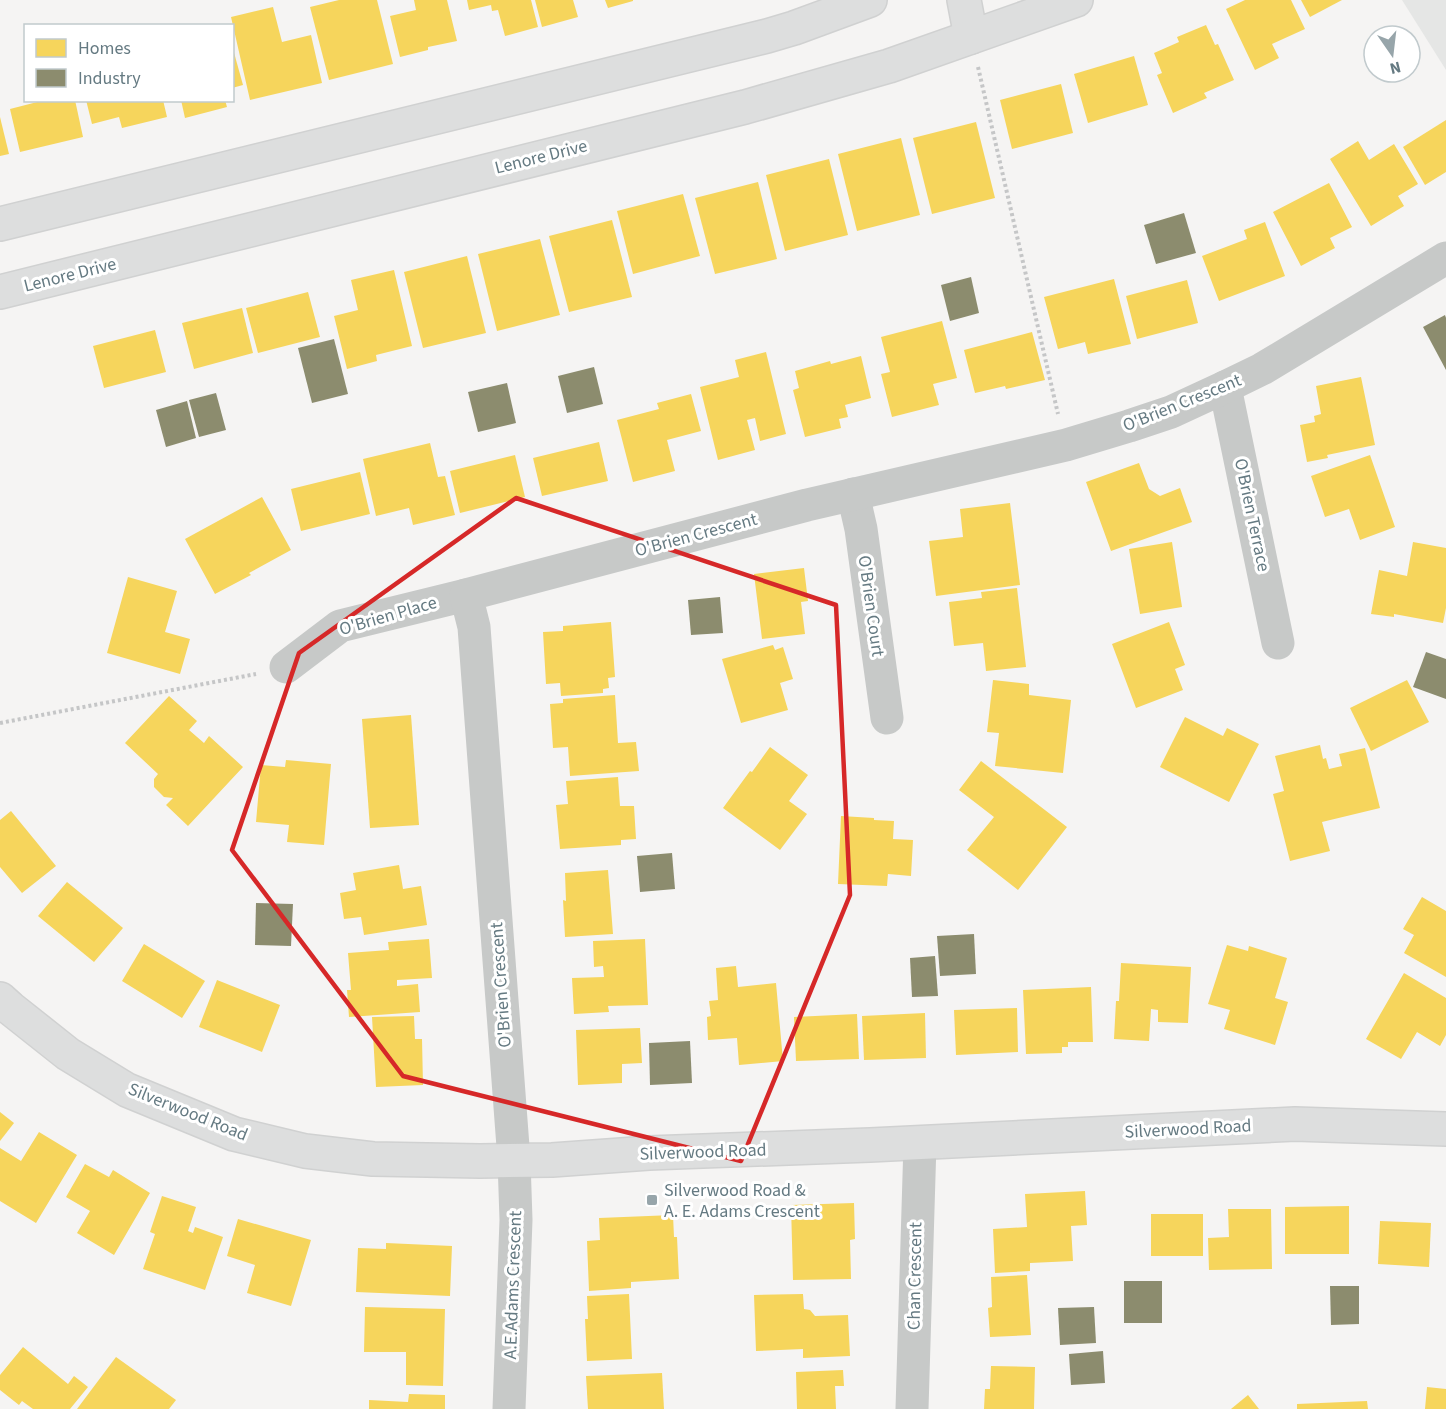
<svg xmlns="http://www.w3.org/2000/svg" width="1446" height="1409" viewBox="0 0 1446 1409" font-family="'Source Sans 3',sans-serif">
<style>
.built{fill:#e5e6e5}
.homes{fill:#f6d55c}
.industry{fill:#8c8c6e}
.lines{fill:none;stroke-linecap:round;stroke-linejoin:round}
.secondary-casing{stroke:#d0d1d1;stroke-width:36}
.path{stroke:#c5c6c7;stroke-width:4;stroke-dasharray:3 3;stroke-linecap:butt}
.street{stroke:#c7c9c8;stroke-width:33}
.secondary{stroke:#dddede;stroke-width:33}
.marked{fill:none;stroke:#d62828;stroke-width:4.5;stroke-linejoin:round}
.poi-dot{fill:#97a5aa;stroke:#fff;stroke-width:2}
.labels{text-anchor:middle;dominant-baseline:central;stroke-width:6;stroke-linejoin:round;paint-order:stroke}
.street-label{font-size:18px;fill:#657a82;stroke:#fff}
.poi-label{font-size:18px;fill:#657a82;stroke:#fff;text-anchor:start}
</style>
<rect width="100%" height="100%" fill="#f5f4f3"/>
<path class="built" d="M 1402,0 L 1446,0 L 1446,70 Z"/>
<g class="homes">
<path d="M 339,0 L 377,0 L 393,64 L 329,80 L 310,7 Z"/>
<path d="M 414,0 L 447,0 L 457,41 L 428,47 L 428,50 L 400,57 L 390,16 L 416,10 Z"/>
<path d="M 467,0 L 531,0 L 538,27 L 505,36 L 498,10 L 492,11 L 491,5 L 469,10 Z"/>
<path d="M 535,0 L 573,0 L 578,17 L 542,27 Z"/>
<path d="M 605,0 L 633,0 L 633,1 L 608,8 Z"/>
<path d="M 1245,0 L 1291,0 L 1305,29 L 1272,44 L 1279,58 L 1255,70 L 1226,9 Z"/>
<path d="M 1301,0 L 1342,0 L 1310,17 Z"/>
<path d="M 273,7 L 282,42 L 311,35 L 322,83 L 250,100 L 231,17 Z"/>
<path d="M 1206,25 L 1215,45 L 1218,44 L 1234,80 L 1204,93 L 1207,98 L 1173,113 L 1157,75 L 1162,73 L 1154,53 L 1179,42 L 1177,37 Z"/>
<path d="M 233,49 L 243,85 L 232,88 L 232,50 Z"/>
<path d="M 1134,56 L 1148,105 L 1088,123 L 1074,74 Z"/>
<path d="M 1061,84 L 1073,133 L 1012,149 L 1000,100 Z"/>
<path d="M 45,100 L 75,100 L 83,137 L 20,152 L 10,109 Z"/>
<path d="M 86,100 L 163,100 L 167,117 L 122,128 L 119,117 L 92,124 Z"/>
<path d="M 181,100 L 225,100 L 227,107 L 185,118 Z"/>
<path d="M 0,117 L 9,154 L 0,156 Z"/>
<path d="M 1446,120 L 1446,172 L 1425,185 L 1403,147 Z"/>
<path d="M 976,122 L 995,198 L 932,214 L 913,138 Z"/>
<path d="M 901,138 L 920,215 L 857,231 L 838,154 Z"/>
<path d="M 1358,141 L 1369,160 L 1394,144 L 1418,184 L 1398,196 L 1404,206 L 1371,226 L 1330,159 Z"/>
<path d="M 829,159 L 848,235 L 785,251 L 766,175 Z"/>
<path d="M 758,182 L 777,259 L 715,274 L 695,198 Z"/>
<path d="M 1329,183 L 1352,227 L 1330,238 L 1335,248 L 1301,266 L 1273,212 Z"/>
<path d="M 683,194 L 700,256 L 633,274 L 617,211 Z"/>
<path d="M 612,220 L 632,297 L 569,312 L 549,236 Z"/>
<path d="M 1265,222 L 1285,276 L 1219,301 L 1202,256 L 1247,239 L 1244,230 Z"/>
<path d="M 540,239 L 560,315 L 497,331 L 478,254 Z"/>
<path d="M 467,256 L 486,333 L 423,348 L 404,272 Z"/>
<path d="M 394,270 L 412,346 L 376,355 L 377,361 L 347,369 L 334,316 L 358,310 L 351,280 Z"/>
<path d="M 1114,279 L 1131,344 L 1088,354 L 1085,342 L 1058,349 L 1044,297 Z"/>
<path d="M 1187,280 L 1198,323 L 1137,339 L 1126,296 Z"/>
<path d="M 308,292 L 320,337 L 258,353 L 246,308 Z"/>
<path d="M 242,308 L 253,353 L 194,369 L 182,323 Z"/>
<path d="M 942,321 L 957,378 L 933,384 L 939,405 L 892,417 L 881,374 L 890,372 L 881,337 Z"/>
<path d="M 155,330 L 166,372 L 104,388 L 93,346 Z"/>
<path d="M 1032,332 L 1045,380 L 1006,389 L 1005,386 L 975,393 L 964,350 Z"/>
<path d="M 766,352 L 786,434 L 760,441 L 755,418 L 747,420 L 755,450 L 718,460 L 700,387 L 739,377 L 735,360 Z"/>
<path d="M 861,356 L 871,398 L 845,405 L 848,417 L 839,419 L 841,428 L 805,437 L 793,390 L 799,388 L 795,371 L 830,361 L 831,364 Z"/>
<path d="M 1361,377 L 1375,445 L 1327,455 L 1328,458 L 1307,462 L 1300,425 L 1315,422 L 1314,416 L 1321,414 L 1316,386 Z"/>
<path d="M 691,394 L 701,431 L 667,440 L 675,471 L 633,482 L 617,420 L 659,409 L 657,403 Z"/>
<path d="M 599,442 L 608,481 L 542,496 L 533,458 Z"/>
<path d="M 430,443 L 438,477 L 445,476 L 455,515 L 413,525 L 409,508 L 376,516 L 363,459 Z"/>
<path d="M 515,455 L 525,497 L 460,513 L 450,471 Z"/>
<path d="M 1370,455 L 1395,527 L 1360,540 L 1349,509 L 1325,517 L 1311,476 Z"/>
<path d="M 1139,463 L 1149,489 L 1160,496 L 1180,488 L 1192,522 L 1111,551 L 1086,482 Z"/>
<path d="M 360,472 L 370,514 L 301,531 L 291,489 Z"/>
<path d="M 262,497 L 291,550 L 249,573 L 251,575 L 215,594 L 185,539 Z"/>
<path d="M 1010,503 L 1020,585 L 936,596 L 929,541 L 963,537 L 960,509 Z"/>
<path d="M 1172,542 L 1182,607 L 1140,614 L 1129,549 Z"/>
<path d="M 1413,542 L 1446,548 L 1446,608 L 1443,623 L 1394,614 L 1394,617 L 1371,614 L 1379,570 L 1407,576 Z"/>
<path d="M 804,568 L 808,601 L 801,602 L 805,634 L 762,639 L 754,574 Z"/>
<path d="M 128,577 L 177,591 L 165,632 L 190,639 L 180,674 L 107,653 Z"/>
<path d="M 1017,588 L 1026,667 L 986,671 L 983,643 L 954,646 L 949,602 L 982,598 L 981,592 Z"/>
<path d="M 611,622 L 615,677 L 608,678 L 609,688 L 603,689 L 603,693 L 561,696 L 560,683 L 546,684 L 543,632 L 563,631 L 563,626 Z"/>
<path d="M 1169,622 L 1185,665 L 1175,669 L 1183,690 L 1136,708 L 1112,644 Z"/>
<path d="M 773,645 L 775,650 L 783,647 L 793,679 L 780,683 L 788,710 L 741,723 L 722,659 Z"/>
<path d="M 993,680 L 1029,684 L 1029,695 L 1071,700 L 1063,773 L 995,766 L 999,733 L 987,732 Z"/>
<path d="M 1407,680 L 1429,722 L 1371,751 L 1350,708 Z"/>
<path d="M 615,695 L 618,743 L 636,742 L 639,771 L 570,776 L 568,747 L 553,748 L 550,704 L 563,703 L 563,699 Z"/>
<path d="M 169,696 L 197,721 L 189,730 L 204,743 L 209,736 L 243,767 L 188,826 L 166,805 L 173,798 L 164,797 L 154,787 L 154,779 L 158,774 L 125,743 Z"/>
<path d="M 411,715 L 419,825 L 370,828 L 362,719 Z"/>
<path d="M 1185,717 L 1223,736 L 1227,728 L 1259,744 L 1229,802 L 1160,767 Z"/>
<path d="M 1320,745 L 1323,759 L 1326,758 L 1329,769 L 1342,766 L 1339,754 L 1365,748 L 1380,808 L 1322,822 L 1330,851 L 1290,861 L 1273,794 L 1284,791 L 1275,756 Z"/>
<path d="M 770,747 L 808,775 L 789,801 L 807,814 L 780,850 L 723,808 L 750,771 L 752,772 Z"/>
<path d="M 286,760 L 331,764 L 324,845 L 287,842 L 289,825 L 256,822 L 261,765 L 285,767 Z"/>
<path d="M 981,761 L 1067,827 L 1018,890 L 967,850 L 994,817 L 959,790 Z"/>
<path d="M 618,777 L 620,806 L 634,806 L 636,839 L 621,840 L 621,845 L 560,849 L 556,805 L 568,804 L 566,781 Z"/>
<path d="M 11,811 L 56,866 L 22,893 L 0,867 L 0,820 Z"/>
<path d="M 841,816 L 874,818 L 874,820 L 894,821 L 893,839 L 913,840 L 911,876 L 888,874 L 887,886 L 838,884 Z"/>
<path d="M 399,865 L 403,889 L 421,886 L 427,925 L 364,935 L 361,917 L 344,919 L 340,893 L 356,890 L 353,873 Z"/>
<path d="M 608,870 L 613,934 L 565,937 L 563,900 L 566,901 L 565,873 Z"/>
<path d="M 67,882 L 123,928 L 94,962 L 38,916 Z"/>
<path d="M 1422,897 L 1446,911 L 1446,977 L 1404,953 L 1414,935 L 1403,929 Z"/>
<path d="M 429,939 L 432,978 L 397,980 L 397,986 L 418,984 L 420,1012 L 349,1017 L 347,990 L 351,990 L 348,953 L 389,950 L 388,942 Z"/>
<path d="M 645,939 L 648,1005 L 608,1006 L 609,1012 L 574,1014 L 572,978 L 604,977 L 603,966 L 594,967 L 593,941 Z"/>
<path d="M 144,944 L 205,981 L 182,1018 L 122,981 Z"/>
<path d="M 1227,945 L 1248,951 L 1249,946 L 1287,958 L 1275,998 L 1288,1002 L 1275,1045 L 1224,1029 L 1230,1010 L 1208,1004 Z"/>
<path d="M 1121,963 L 1191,967 L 1188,1023 L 1158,1022 L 1158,1010 L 1151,1009 L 1149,1041 L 1114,1039 L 1116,1001 L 1119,1001 Z"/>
<path d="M 736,966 L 738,987 L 776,983 L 783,1061 L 739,1065 L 737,1038 L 708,1040 L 707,1017 L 711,1016 L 709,1001 L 718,1000 L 716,968 Z"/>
<path d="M 1404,973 L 1446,998 L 1446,1035 L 1440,1046 L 1417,1032 L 1401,1059 L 1366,1039 Z"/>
<path d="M 217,980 L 280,1005 L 262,1052 L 199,1027 Z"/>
<path d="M 1091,987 L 1093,1042 L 1068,1042 L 1068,1047 L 1062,1047 L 1062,1053 L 1026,1054 L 1023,990 Z"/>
<path d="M 1017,1008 L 1018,1052 L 956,1055 L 954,1010 Z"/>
<path d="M 925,1013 L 926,1058 L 864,1060 L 862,1016 Z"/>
<path d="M 857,1014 L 859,1059 L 796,1061 L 794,1017 Z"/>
<path d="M 414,1016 L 415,1039 L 422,1039 L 423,1085 L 376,1087 L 372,1017 Z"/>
<path d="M 640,1028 L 642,1063 L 622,1064 L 622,1083 L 578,1085 L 576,1030 Z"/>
<path d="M 0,1112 L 14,1123 L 0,1141 Z"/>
<path d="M 39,1132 L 77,1155 L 36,1223 L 0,1201 L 0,1148 L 21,1161 Z"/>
<path d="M 85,1164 L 109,1177 L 113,1170 L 150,1193 L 114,1255 L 77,1233 L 90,1211 L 66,1197 Z"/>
<path d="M 1085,1191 L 1087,1225 L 1071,1226 L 1073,1261 L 1030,1263 L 1030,1271 L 995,1273 L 993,1229 L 1027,1227 L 1025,1194 Z"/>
<path d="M 162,1196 L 196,1207 L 188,1231 L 193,1233 L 195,1227 L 223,1237 L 205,1290 L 143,1269 L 155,1234 L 150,1232 Z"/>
<path d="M 854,1203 L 855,1239 L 850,1240 L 851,1279 L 793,1280 L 791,1205 Z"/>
<path d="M 1349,1206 L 1349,1254 L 1285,1254 L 1285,1207 Z"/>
<path d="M 1228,1209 L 1271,1209 L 1272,1269 L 1209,1270 L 1208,1238 L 1229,1237 Z"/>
<rect x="1151" y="1214" width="52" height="42"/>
<path d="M 673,1215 L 674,1237 L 677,1237 L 679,1279 L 631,1282 L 631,1288 L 589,1291 L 587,1241 L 600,1240 L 599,1218 Z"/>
<path d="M 238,1219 L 311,1240 L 291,1306 L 247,1293 L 255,1265 L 227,1256 Z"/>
<path d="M 1380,1221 L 1431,1223 L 1429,1267 L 1378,1264 Z"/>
<path d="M 386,1243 L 452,1246 L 450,1296 L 356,1292 L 358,1248 L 386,1249 Z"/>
<path d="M 1027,1275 L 1031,1335 L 990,1337 L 988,1308 L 992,1307 L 991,1277 Z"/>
<path d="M 629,1294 L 632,1359 L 587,1361 L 585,1319 L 588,1319 L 587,1296 Z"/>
<path d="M 803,1294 L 804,1309 L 810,1310 L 815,1316 L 848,1315 L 850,1356 L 803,1358 L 803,1349 L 756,1351 L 754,1295 Z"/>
<path d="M 365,1307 L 445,1309 L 443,1386 L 406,1385 L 406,1352 L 364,1352 Z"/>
<path d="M 23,1347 L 68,1384 L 74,1376 L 88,1387 L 70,1409 L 33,1409 L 22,1401 L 19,1405 L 0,1390 L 0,1375 Z"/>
<path d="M 116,1357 L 176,1400 L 169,1409 L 77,1409 Z"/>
<path d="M 991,1366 L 1035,1367 L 1034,1409 L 984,1409 L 985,1389 L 990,1389 Z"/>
<path d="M 843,1370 L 844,1386 L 835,1386 L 836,1409 L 797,1409 L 796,1372 Z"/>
<path d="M 662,1373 L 664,1409 L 588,1409 L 586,1376 Z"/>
<path d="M 1427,1387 L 1446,1389 L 1446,1409 L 1425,1409 Z"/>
<path d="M 409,1394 L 445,1395 L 445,1409 L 369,1409 L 369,1400 L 408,1402 Z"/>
<path d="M 1248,1395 L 1259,1409 L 1231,1409 Z"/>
<path d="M 1367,1401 L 1368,1409 L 1297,1409 L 1297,1404 Z"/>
</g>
<g class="industry">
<path d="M 1184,213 L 1196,253 L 1156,264 L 1144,225 Z"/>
<path d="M 971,277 L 979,313 L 950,321 L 941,285 Z"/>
<path d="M 1445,315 L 1446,318 L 1446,370 L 1423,327 Z"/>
<path d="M 334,339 L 348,394 L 312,403 L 298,348 Z"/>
<path d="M 594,367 L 603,404 L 567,413 L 558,376 Z"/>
<path d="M 507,383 L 516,423 L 478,432 L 468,392 Z"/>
<path d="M 216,393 L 226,430 L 199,437 L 189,400 Z"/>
<path d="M 187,401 L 196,438 L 166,447 L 156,410 Z"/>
<path d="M 720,597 L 723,633 L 691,635 L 688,600 Z"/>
<path d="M 1426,652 L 1446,659 L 1446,699 L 1413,687 Z"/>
<path d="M 672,853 L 675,889 L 640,892 L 637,856 Z"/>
<path d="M 256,903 L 293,904 L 291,946 L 255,945 Z"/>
<path d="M 974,934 L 976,974 L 940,976 L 937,936 Z"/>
<path d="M 935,956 L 938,996 L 912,997 L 910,958 Z"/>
<path d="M 690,1041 L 692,1083 L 650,1085 L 649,1043 Z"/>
<rect x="1124" y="1281" width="38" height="42"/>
<path d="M 1330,1286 L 1359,1286 L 1359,1324 L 1331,1325 Z"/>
<path d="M 1094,1307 L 1096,1343 L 1060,1345 L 1058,1308 Z"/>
<path d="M 1103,1351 L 1105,1383 L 1071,1385 L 1069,1354 Z"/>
</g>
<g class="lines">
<defs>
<g id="secondary">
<path d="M 964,0 L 971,37"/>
<path d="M 0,224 L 767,36 L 794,28 L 870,0"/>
<path d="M 0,292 L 745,107 L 889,66 L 1076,0"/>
<path d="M 0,999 L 10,1008 L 68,1054 L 127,1090 L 234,1134 L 305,1151 L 373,1159 L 480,1161 L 552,1160 L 649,1153 L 870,1145 L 1295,1124 L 1446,1129"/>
</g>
</defs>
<use href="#secondary" class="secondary-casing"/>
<g class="path">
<path d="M 978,67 L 1058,414"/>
<path d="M 0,723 L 256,674"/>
</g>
<g class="street">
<path d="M 1225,387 L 1278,643"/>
<path d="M 853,494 L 861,529 L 887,718"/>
<path d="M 286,667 L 340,626 L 466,595"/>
<path d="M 509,1409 L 516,1220 L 514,1160 L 474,627 L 466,595 L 807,505 L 1066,445 L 1129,426 L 1171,412 L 1225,387 L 1262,369 L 1446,258"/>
<path d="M 912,1409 L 920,1143"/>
</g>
<use href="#secondary" class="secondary"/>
</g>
<path class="marked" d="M 516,498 L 836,605 L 850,895 L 741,1161 L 403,1076 L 232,850 L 299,653 Z"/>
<rect class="poi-dot" x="646" y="1194" width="12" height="12" rx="3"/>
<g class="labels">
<g class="street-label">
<text transform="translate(541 157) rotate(-14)">Lenore Drive</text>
<text transform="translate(70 275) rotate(-14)">Lenore Drive</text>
<text transform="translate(1182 403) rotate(-22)">O'Brien Crescent</text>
<text transform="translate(1252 515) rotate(78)">O'Brien Terrace</text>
<text transform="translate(696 535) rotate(-15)">O'Brien Crescent</text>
<text transform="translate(871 606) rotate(82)">O'Brien Court</text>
<text transform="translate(388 616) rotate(-16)">O'Brien Place</text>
<text transform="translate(501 985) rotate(-94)">O'Brien Crescent</text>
<text transform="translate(188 1112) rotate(22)">Silverwood Road</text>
<text transform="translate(1188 1129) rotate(-3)">Silverwood Road</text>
<text transform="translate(703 1152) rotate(-2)">Silverwood Road</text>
<text transform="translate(915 1276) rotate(-89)">Chan Crescent</text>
<text transform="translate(513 1285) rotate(-88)">A.E.Adams Crescent</text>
</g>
<g class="poi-label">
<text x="664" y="1190">Silverwood Road &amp;<tspan x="664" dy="21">A. E. Adams Crescent</tspan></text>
</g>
</g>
<rect x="24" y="24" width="210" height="78" fill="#ffffff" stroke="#c1cacd" stroke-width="1.5"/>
<rect x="36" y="39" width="30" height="18" fill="#f6d55c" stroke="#c1cacd" stroke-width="1.5"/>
<text x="78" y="54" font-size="18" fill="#657a82">Homes</text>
<rect x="36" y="69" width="30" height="18" fill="#8c8c6e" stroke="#c1cacd" stroke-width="1.5"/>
<text x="78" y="84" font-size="18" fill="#657a82">Industry</text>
<g transform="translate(1392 54) rotate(166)"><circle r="28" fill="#ffffff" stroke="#c1cacd" stroke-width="1.5"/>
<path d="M0-4.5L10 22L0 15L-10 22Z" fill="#97a5aa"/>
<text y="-9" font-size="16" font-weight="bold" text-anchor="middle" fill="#657a82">N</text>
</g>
</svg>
